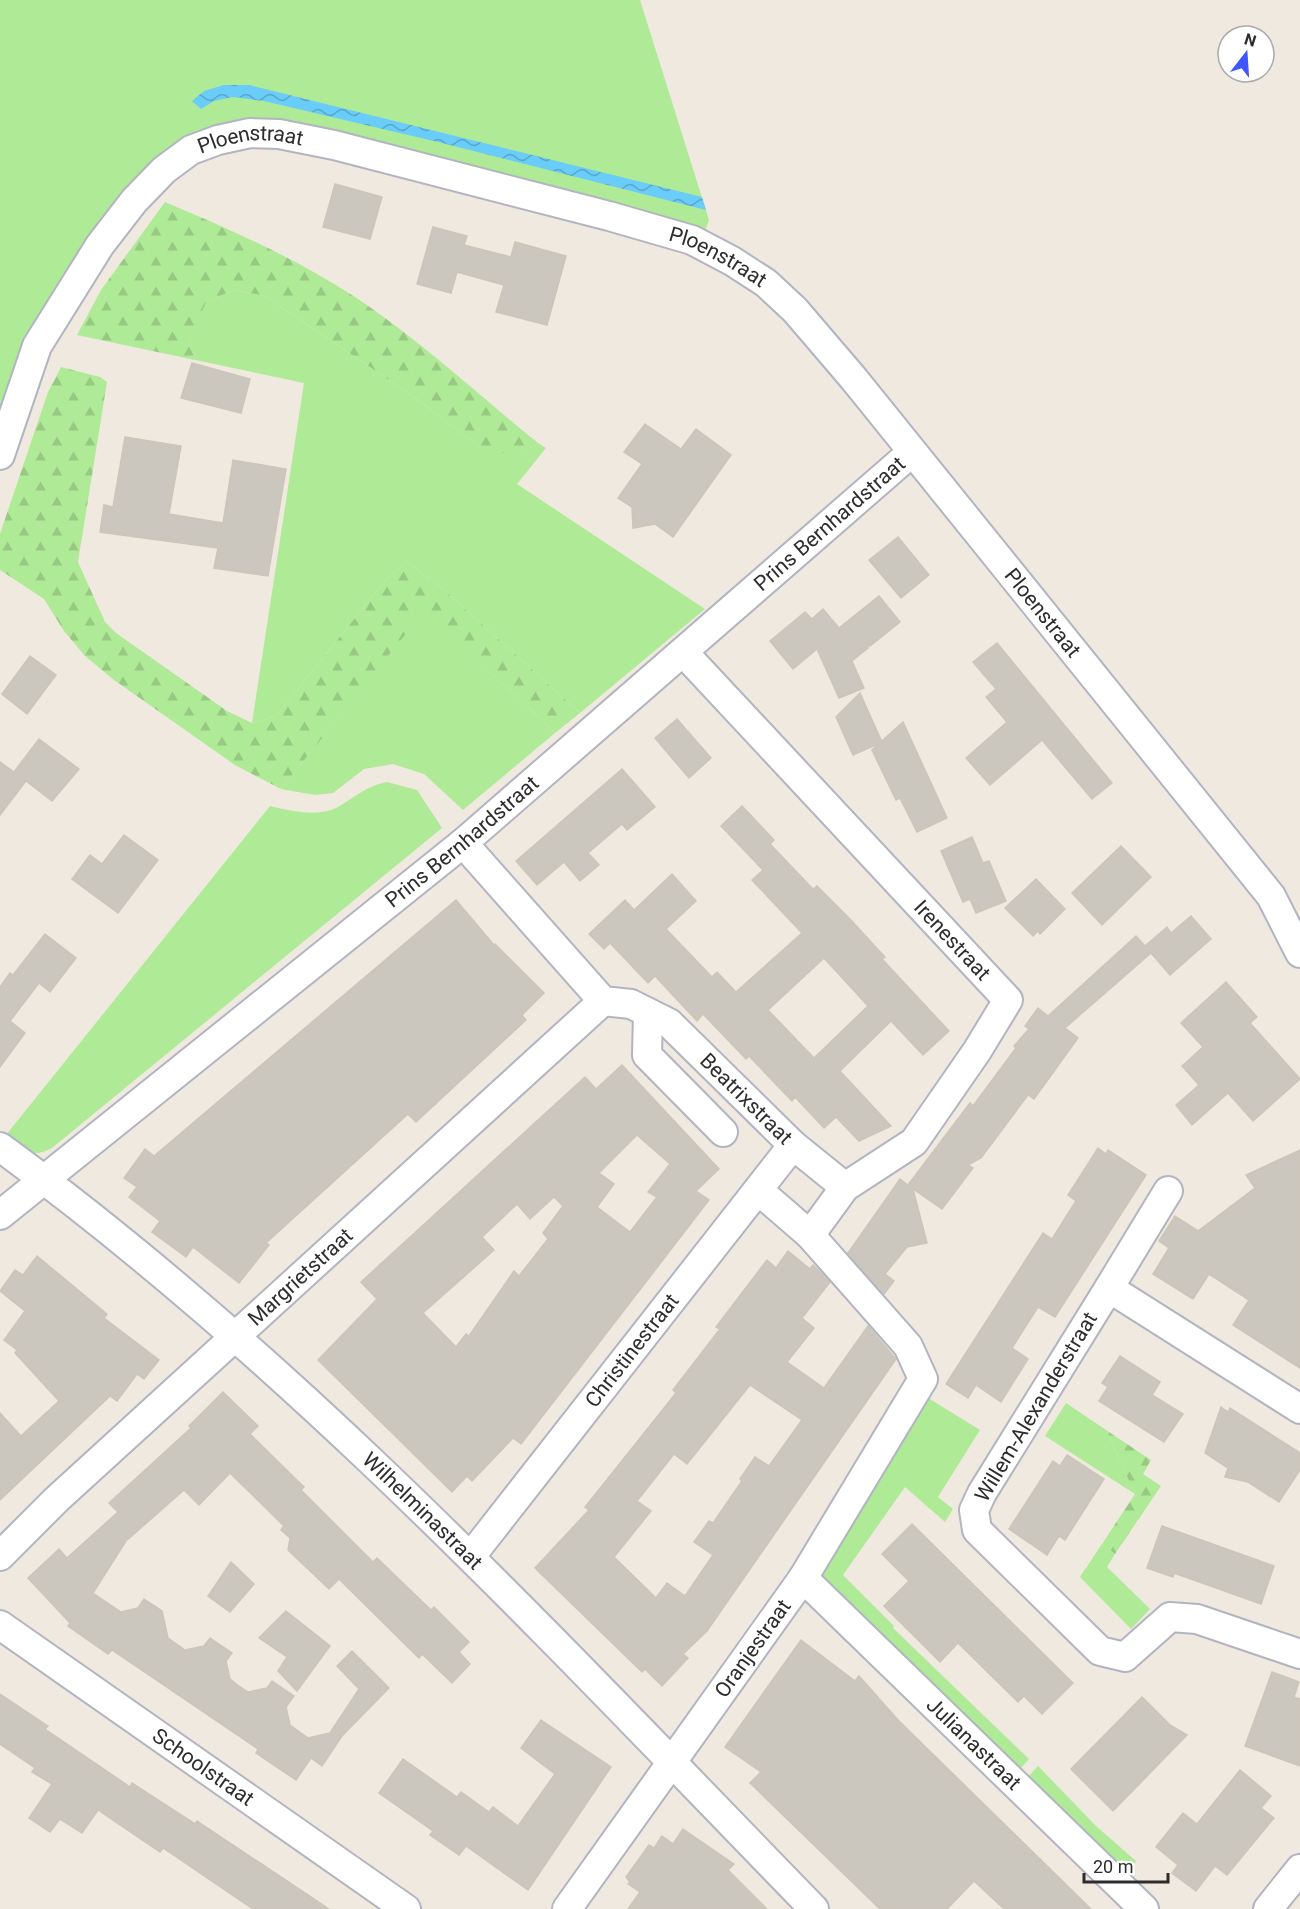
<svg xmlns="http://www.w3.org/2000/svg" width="1300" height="1909" viewBox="0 0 1300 1909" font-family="Roboto,sans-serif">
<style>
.green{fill:#afea97}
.forest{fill:url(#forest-firs)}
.water{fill:url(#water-waves)}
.building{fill:#cbc6be;stroke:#ccc6b8;stroke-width:1.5;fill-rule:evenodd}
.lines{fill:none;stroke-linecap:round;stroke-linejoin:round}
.minor-casing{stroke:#b3b4c2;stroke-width:32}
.minor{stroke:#fff;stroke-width:28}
.labels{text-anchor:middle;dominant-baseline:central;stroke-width:6;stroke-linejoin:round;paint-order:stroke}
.street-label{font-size:21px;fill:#2d2d2d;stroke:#fff}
</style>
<defs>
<pattern id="forest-firs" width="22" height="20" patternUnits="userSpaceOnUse" patternTransform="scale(1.5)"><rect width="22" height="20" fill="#afea97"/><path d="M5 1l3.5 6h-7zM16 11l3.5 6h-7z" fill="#97c982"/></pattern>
<pattern id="water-waves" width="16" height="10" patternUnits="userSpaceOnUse" patternTransform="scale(1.5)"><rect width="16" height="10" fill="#6accf9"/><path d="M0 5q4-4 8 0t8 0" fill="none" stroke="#58a6ca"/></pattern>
</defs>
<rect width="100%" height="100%" fill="#f0e9df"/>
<g class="green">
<path d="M 0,0 L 640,0 L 709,220 L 704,234 L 251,124 L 127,196 L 0,439 Z"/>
<path d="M 234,290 L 265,296 L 417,399 L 477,445 L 523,452 L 538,443 L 546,448 L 517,484 L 705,609 L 580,713 L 442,588 L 406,561 L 384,582 L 276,716 L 252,723 L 304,383 L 195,360 L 189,342 L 200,312 L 206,302 Z"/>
<path d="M 421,614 L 508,688 L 555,733 L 463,810 L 424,774 L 393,764 L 364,769 L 333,793 L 315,795 L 281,789 Z"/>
<path d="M 387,782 L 417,790 L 442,828 L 52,1148 C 30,1160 24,1148 6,1135 L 270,806 C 290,811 317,817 336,808 C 354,798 366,786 387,782 Z"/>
<path d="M 925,1396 L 980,1430 L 938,1497 L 953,1509 L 945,1522 L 905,1487 L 843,1575 L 894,1626 L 893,1628 L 1029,1759 L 1020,1769 L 815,1570 L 903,1442 L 897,1437 Z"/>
<path d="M 1066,1403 L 1106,1430 L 1135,1494 L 1045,1436 Z"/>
<path d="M 1102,1544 L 1115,1554 L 1107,1567 L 1150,1609 L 1131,1629 L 1080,1577 Z"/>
<path d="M 1038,1766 L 1096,1826 L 1136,1861 L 1127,1873 L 1028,1777 Z"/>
</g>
<g class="forest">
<path d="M 165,202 C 236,232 300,260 364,303 C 425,345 480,396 538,443 L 523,452 L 506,454 L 477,445 L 417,399 L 265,296 L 234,290 L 206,302 L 189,342 L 195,360 L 77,335 L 101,290 Z"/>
<path d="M 61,367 L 100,377 L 107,382 L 78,562 L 105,622 L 116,633 L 227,711 L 252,723 L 276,716 L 384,582 L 406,561 L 442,588 L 580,713 L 555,733 L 508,688 L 421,615 L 281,789 L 235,765 L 114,680 L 85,656 L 64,631 L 44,599 L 0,570 L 0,534 L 48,392 Z"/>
<path d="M 1106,1430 L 1151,1460 L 1143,1474 L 1161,1486 L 1115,1554 L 1102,1544 L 1135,1494 Z"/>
</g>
<path class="water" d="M 224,85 L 249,85 L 702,197 L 706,210 L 442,143 L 264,101 L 233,97 L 214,101 L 201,109 L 192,101 L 204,91 Z"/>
<g class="building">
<path d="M 335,184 L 382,197 L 370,239 L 323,227 Z"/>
<path d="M 433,227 L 467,236 L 464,245 L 511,257 L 515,242 L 566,256 L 547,325 L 496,312 L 504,285 L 457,272 L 451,293 L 417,284 Z"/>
<path d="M 192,363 L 250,379 L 241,413 L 181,398 Z"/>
<path d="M 645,424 L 681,449 L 696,429 L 731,455 L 673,537 L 655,524 L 633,528 L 632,507 L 618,498 L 642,464 L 624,452 Z"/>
<path d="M 125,437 L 181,446 L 169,514 L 223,523 L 233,460 L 286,469 L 268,576 L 214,568 L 218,548 L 100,532 L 104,505 L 113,507 Z"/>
<path d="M 898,537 L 929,575 L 901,598 L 869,560 Z"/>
<path d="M 879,596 L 900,622 L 870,646 L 867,644 L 868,648 L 852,661 L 864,688 L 839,698 L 817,649 L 793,669 L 770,641 L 805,612 L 812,619 L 823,609 L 839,628 Z"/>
<path d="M 997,643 L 1112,783 L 1092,799 L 1042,740 L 990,785 L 966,758 L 1007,722 L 986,697 L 996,689 L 973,662 Z"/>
<path d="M 30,656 L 56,675 L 27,714 L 2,694 Z"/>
<path d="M 860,693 L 882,742 L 853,755 L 836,717 Z"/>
<path d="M 677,719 L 711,758 L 689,778 L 655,738 Z"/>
<path d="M 903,722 L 947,818 L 917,832 L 900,798 L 896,800 L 872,750 Z"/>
<path d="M 39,739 L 79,769 L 52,801 L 26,781 L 0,815 L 0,762 L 14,772 Z"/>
<path d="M 622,769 L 655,807 L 627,830 L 622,824 L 588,853 L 599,865 L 580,881 L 564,862 L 537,885 L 516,861 Z"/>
<path d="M 742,806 L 774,840 L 770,844 L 813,889 L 817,886 L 850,919 L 885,957 L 882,959 L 949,1031 L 923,1055 L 891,1021 L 840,1071 L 891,1126 L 859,1141 L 836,1117 L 824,1128 L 795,1097 L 792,1101 L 749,1056 L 746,1059 L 703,1014 L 697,1021 L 655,976 L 648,983 L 610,943 L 604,949 L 589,934 L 625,900 L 634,910 L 672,874 L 696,901 L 666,929 L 712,977 L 717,972 L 736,992 L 802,933 L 752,880 L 763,870 L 721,826 ZM 824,958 L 868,1006 L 814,1058 L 768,1010 Z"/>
<path d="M 124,835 L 158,860 L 118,913 L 72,879 L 90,855 L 102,864 Z"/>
<path d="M 972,837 L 983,863 L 989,861 L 1006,901 L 976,913 L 970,899 L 963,902 L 941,851 Z"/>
<path d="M 1121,846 L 1151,877 L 1102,925 L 1072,893 Z"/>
<path d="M 1036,879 L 1065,909 L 1040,934 L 1038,931 L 1033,936 L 1005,908 Z"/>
<path d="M 456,900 L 494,945 L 495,944 L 544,993 L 522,1015 L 526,1020 L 416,1122 L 408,1114 L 266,1243 L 269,1245 L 239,1283 L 193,1247 L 186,1257 L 152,1232 L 160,1221 L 129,1197 L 137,1187 L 124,1178 L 145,1149 L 154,1156 Z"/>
<path d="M 1191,916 L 1211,939 L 1170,975 L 1151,953 L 1065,1028 L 1078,1038 L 1034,1099 L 1028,1095 L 981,1158 L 968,1165 L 973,1168 L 942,1209 L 913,1189 L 927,1243 L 907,1247 L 885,1274 L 894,1281 L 884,1294 L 848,1253 L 900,1179 L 908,1185 L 970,1103 L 973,1106 L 1016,1048 L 1014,1046 L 1029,1029 L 1025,1026 L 1038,1008 L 1048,1016 L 1136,936 L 1145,946 L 1167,927 L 1171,933 Z"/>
<path d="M 45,934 L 76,958 L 50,992 L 39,983 L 10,1021 L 25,1033 L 0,1067 L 0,987 L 10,973 L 13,975 Z"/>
<path d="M 1226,982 L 1257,1017 L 1250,1023 L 1300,1079 L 1253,1121 L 1228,1093 L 1192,1125 L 1176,1105 L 1199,1085 L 1182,1066 L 1203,1047 L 1181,1023 Z"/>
<path d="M 622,1065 L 719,1169 L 696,1191 L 709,1200 L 521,1444 L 513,1438 L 472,1481 L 467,1476 L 452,1492 L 318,1360 L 377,1299 L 361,1282 L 585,1077 L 596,1089 ZM 637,1135 L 670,1164 L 648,1192 L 657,1197 L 630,1232 L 597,1207 L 614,1184 L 599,1173 ZM 554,1197 L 563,1206 L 543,1233 L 548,1239 L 519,1276 L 514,1271 L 469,1336 L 466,1334 L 456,1347 L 423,1313 L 494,1250 L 482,1237 L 517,1204 L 530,1219 Z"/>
<path d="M 1098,1148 L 1106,1154 L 1108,1150 L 1146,1175 L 1055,1317 L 1038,1307 L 1012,1348 L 1028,1359 L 1001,1402 L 976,1385 L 968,1398 L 946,1384 L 1043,1233 L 1052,1239 L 1076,1201 L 1068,1195 Z"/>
<path d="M 1300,1150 L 1300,1368 L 1233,1325 L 1249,1300 L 1209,1274 L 1193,1299 L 1153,1274 L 1169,1248 L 1159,1241 L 1175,1216 L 1198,1231 L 1255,1188 L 1246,1175 Z"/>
<path d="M 788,1251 L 810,1269 L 813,1265 L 830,1282 L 802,1318 L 814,1328 L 787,1362 L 824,1388 L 868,1326 L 896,1359 L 707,1631 L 683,1654 L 688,1658 L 662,1686 L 645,1669 L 642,1672 L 535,1568 L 589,1510 L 585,1507 L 676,1393 L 673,1390 L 720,1329 L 716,1327 L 767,1260 L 776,1268 ZM 750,1385 L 802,1420 L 769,1466 L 755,1457 L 740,1479 L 742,1481 L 713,1523 L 709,1521 L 694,1542 L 713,1555 L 685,1596 L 667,1583 L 656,1598 L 614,1557 L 651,1511 L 637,1501 L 674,1454 L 687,1464 Z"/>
<path d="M 37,1256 L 107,1314 L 104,1318 L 159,1360 L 144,1379 L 137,1374 L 117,1401 L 110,1396 L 0,1500 L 0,1413 L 21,1436 L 59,1401 L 15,1353 L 17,1350 L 4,1340 L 25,1311 L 0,1291 L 15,1270 L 23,1275 Z"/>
<path d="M 1120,1356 L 1160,1382 L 1152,1395 L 1183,1414 L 1164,1442 L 1099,1401 L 1108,1387 L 1102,1383 Z"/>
<path d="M 223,1392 L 258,1426 L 250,1434 L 304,1487 L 301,1490 L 373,1562 L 377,1558 L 431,1610 L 434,1607 L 469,1642 L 459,1652 L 470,1664 L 452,1683 L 422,1654 L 419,1658 L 339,1579 L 329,1589 L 288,1550 L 290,1538 L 281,1530 L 284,1526 L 230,1473 L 199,1505 L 184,1490 L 126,1541 L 93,1593 L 121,1612 L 138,1608 L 144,1599 L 162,1611 L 168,1638 L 185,1650 L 204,1646 L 210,1638 L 232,1653 L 226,1661 L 230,1679 L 239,1686 L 248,1692 L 267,1688 L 272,1681 L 294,1696 L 286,1707 L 290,1725 L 308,1738 L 330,1733 L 359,1689 L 337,1666 L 352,1651 L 389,1688 L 342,1736 L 322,1766 L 311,1758 L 296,1780 L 256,1753 L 258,1749 L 112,1650 L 108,1654 L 68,1626 L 70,1623 L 28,1578 L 59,1549 L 67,1558 L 118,1512 L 109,1503 L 191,1428 L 189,1426 Z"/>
<path d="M 1221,1407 L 1228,1412 L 1230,1408 L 1300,1453 L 1300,1470 L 1279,1502 L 1248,1482 L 1225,1477 L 1228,1468 L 1205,1453 Z"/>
<path d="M 1067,1455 L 1104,1479 L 1065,1540 L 1059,1536 L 1047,1555 L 1009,1529 L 1053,1461 L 1060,1466 Z"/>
<path d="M 912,1524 L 1073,1683 L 1042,1714 L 1024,1696 L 1018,1702 L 958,1643 L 940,1662 L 884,1606 L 909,1581 L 882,1554 Z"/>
<path d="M 1162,1526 L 1274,1566 L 1261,1604 L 1174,1573 L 1173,1577 L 1147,1568 Z"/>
<path d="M 231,1562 L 254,1584 L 230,1612 L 208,1596 Z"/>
<path d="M 286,1611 L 330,1646 L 297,1691 L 278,1671 L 287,1657 L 259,1638 Z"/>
<path d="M 801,1640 L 855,1681 L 859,1676 L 899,1721 L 1091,1909 L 1004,1909 L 974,1881 L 947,1909 L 880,1909 L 750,1783 L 761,1772 L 725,1747 Z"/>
<path d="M 1272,1672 L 1299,1682 L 1294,1697 L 1300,1699 L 1300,1766 L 1245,1746 Z"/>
<path d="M 0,1694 L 48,1726 L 45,1729 L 130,1787 L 132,1783 L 195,1824 L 197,1821 L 329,1909 L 253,1909 L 163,1848 L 160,1852 L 98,1810 L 82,1833 L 60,1819 L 50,1832 L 29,1818 L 52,1784 L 32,1772 L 35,1768 L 0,1744 Z"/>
<path d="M 1142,1697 L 1170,1725 L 1187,1735 L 1113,1811 L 1071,1769 Z"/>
<path d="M 541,1720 L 611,1767 L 528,1890 L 466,1846 L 459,1855 L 430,1835 L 433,1831 L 379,1793 L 403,1759 L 457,1797 L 461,1792 L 489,1812 L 493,1807 L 518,1826 L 555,1774 L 521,1748 Z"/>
<path d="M 1240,1770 L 1271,1796 L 1261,1808 L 1274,1818 L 1227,1875 L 1215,1866 L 1196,1891 L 1172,1873 L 1178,1865 L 1156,1847 L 1183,1813 L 1197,1824 Z"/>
<path d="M 683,1829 L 734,1864 L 728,1870 L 767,1909 L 628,1909 L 640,1892 L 628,1884 L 630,1882 L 626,1877 L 649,1845 L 654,1848 L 662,1836 L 673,1844 Z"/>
</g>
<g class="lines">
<defs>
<g id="minor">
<path id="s1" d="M 0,455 L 37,346 L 100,245 L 134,201 L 164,170 L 191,150 L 218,140 L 250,133 L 279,134 L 334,145 L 609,216 L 692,240 L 732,261 L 766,283 L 795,310 L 854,379 L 1271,896 L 1300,953"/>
<path id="s2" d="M 684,653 L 1008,1000 L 977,1051 L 914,1142 L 845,1187 L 810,1235"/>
<path id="s3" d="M 463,843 L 603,1001 L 631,1004 L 669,1023 L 793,1145 L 845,1187"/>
<path d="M 648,1013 L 647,1055 L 723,1132"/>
<path id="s4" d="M 0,1147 C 301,1367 555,1643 814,1909"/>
<path id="s5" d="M 0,1215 L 463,843 L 911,453"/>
<path d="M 1109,1288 L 1168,1191"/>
<path d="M 1300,1409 L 1109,1288 L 982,1493 L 974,1510 L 977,1530 L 1100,1651 L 1125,1657 L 1170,1617 L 1197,1619 L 1300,1654"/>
<path id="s6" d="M 0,1556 L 57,1499 L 603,1001"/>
<path id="s7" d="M 471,1556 L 793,1145"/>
<path id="s8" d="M 803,1578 L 1144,1909"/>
<path id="s9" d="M 0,1625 L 406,1909"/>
<path id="s10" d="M 567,1909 L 803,1578 L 923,1379 L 908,1346 L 810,1235 L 758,1190"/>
<path d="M 1268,1909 L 1300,1869"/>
</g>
</defs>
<use href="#minor" class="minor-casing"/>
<use href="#minor" class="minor"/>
</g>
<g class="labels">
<g class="street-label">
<text stroke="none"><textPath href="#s1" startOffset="428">Ploenstraat</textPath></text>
<text stroke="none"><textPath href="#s1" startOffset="914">Ploenstraat</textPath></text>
<text stroke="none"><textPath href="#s5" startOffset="1080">Prins Bernhardstraat</textPath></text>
<text stroke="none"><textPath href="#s1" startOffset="1400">Ploenstraat</textPath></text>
<text stroke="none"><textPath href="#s5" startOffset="594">Prins Bernhardstraat</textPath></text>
<text stroke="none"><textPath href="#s2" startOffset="393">Irenestraat</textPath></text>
<text stroke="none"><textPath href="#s3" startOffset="390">Beatrixstraat</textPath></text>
<text stroke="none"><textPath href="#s6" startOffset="410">Margrietstraat</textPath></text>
<text stroke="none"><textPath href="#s7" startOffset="261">Christinestraat</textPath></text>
<text transform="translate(1036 1407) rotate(-59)">Willem-Alexanderstraat</text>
<text stroke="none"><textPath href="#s4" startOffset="558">Wilhelminastraat</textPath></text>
<text stroke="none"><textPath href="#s10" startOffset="320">Oranjestraat</textPath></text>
<text stroke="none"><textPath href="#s8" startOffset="238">Julianastraat</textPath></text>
<text stroke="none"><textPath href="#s9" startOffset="248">Schoolstraat</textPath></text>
</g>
</g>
<g transform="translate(1246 54) rotate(17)"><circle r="28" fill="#ffffff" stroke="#ababab" stroke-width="1.5"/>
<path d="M0-4.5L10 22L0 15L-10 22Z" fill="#3c57ff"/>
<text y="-9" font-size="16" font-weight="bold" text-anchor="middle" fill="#2d2d2d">N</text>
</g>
<path d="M1084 1873v9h84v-9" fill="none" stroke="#2d2d2d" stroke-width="3"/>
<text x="1093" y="1873" font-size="18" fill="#2d2d2d" stroke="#ffffff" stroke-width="4.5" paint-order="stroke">20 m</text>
</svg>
